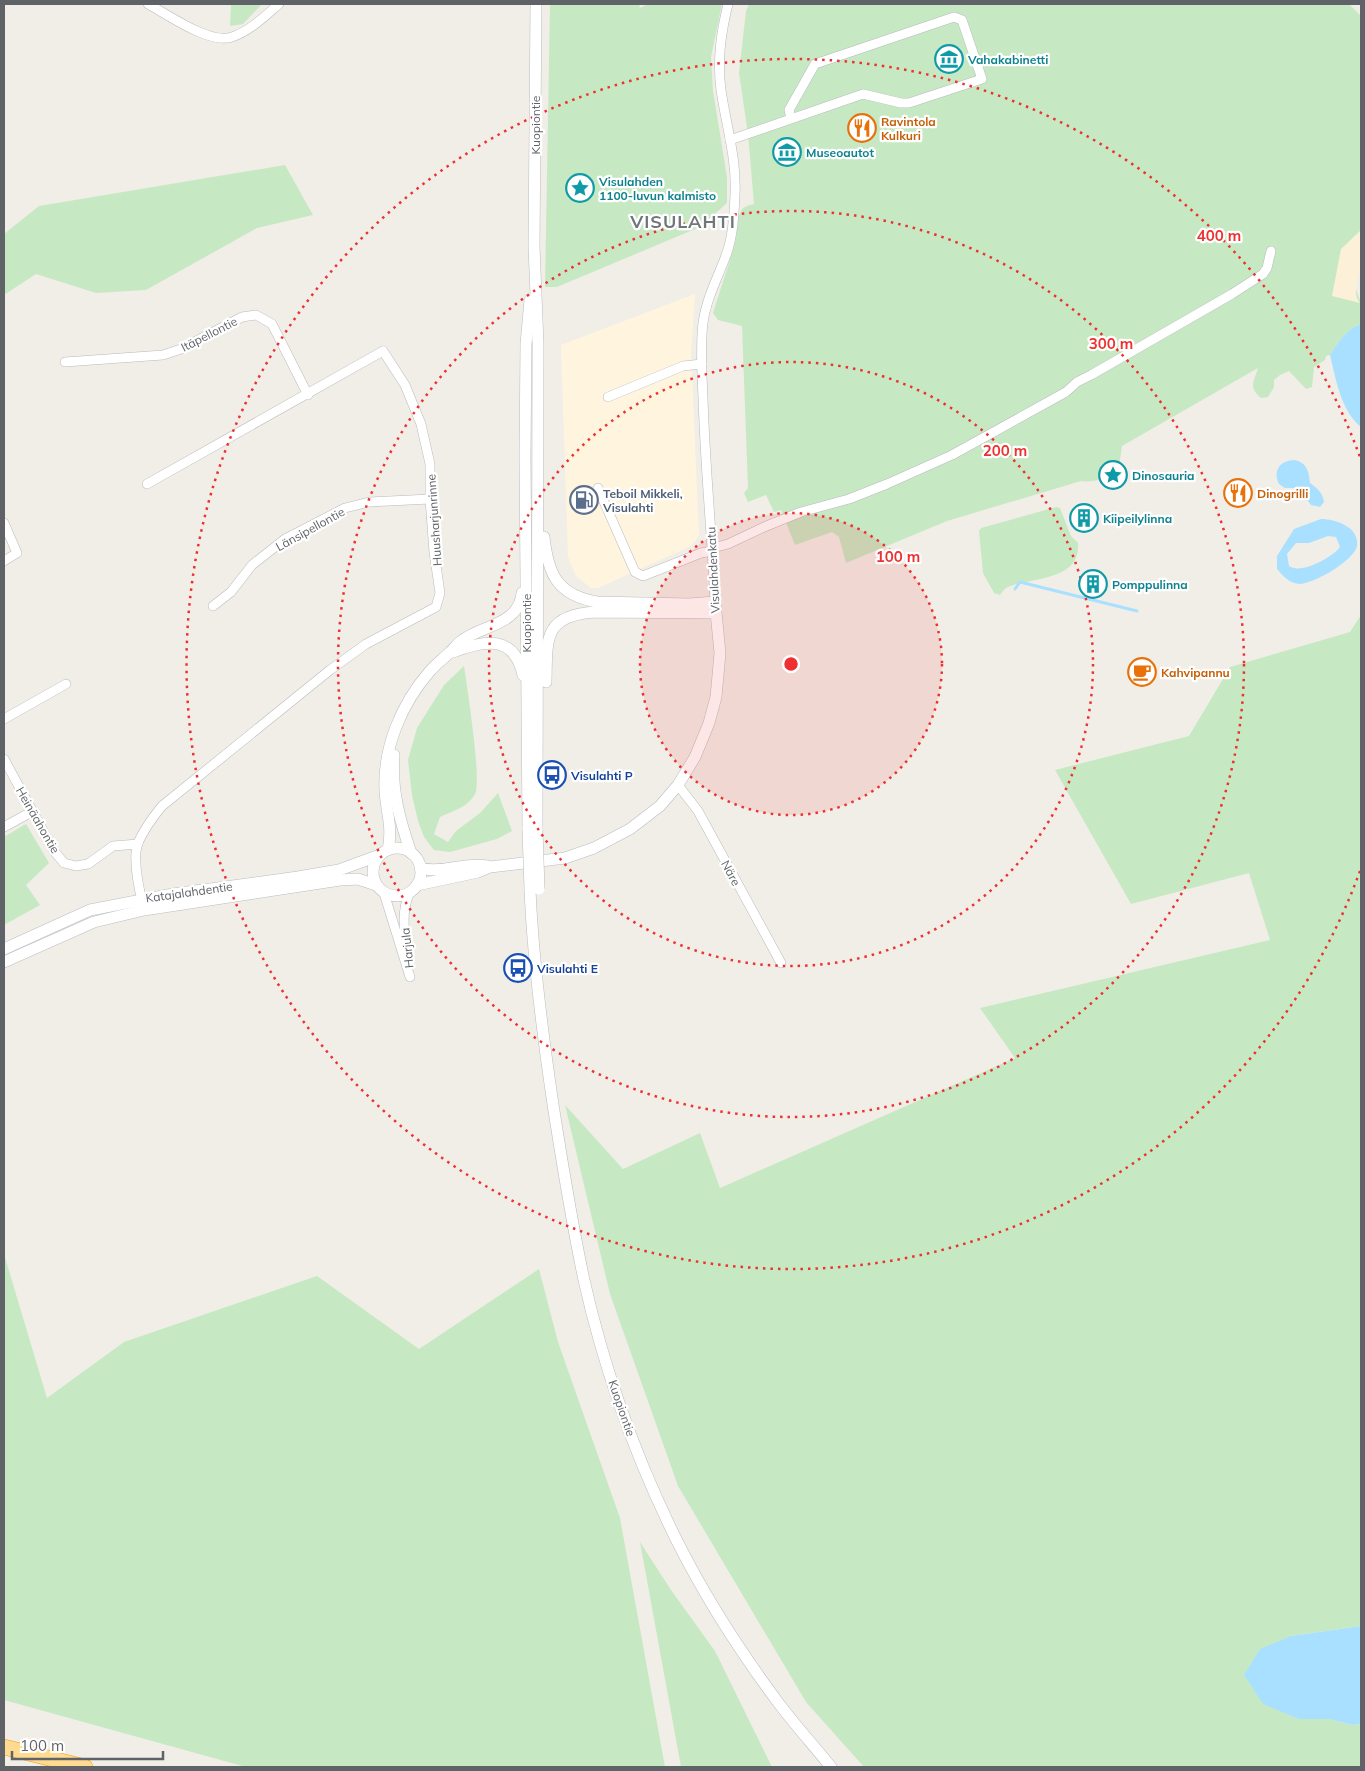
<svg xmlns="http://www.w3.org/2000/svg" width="1365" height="1771" viewBox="0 0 1365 1771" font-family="Mulish,sans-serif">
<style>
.commercial{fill:#fff5df}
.green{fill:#c6e9c4}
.sand{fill:#fcf1d8}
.water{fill:#aae0ff;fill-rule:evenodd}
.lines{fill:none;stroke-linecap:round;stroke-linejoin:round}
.stream{stroke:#aae0ff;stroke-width:3}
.street-casing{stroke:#b8babe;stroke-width:10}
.secondary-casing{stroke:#b9bcc1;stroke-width:12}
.highway-casing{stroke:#f99900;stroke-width:16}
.street{stroke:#fff;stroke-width:9}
.secondary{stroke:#fff;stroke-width:11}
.highway{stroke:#ffdb91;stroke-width:15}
.secondary-bridge-casing{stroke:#b9bcc1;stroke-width:12;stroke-linecap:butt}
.secondary-bridge{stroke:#fff;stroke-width:11}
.ring{fill:none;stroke:#ee3130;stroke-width:2.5;stroke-dasharray:2.5 5}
.labels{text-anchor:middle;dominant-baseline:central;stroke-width:4.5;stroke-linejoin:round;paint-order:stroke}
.culture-label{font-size:12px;font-weight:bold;fill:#0d838f;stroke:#fff;text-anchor:start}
.food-label{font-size:12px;font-weight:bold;fill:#c56008;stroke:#fff;text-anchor:start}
.street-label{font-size:12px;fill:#5f6368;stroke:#fff}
.service-label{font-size:12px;font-weight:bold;fill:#4e5e75;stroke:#fff;text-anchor:start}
.transit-label{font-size:12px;font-weight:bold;fill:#164399;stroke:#fff;text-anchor:start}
.district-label{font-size:18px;font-weight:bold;letter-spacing:1px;fill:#70767a;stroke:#fff}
.centre{fill:#ee3130;stroke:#fff;stroke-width:2.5}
.ring-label{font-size:15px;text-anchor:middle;font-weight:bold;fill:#ee3130;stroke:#fff;stroke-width:4.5;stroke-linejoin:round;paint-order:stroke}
</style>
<rect width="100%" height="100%" fill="#f1eee7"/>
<path class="commercial" d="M 695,294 L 691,352 L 699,536 L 691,546 L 598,588 L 591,588 L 576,576 L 568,557 L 561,345 Z"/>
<g class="green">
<path d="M 231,4 L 262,4 L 243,24 L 230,26 Z"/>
<path d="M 550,4 L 639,4 L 640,8 L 648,4 L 722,4 L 711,57 L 713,91 L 727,177 L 727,203 L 700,227 L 557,287 L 545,287 Z"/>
<path d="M 749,4 L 1349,4 L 1361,16 L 1361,264 L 1355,287 L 1361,303 L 1361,324 C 1347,328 1337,344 1330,355 L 1326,356 L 1325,360 L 1314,367 L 1312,387 L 1306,389 L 1289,371 L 1280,375 L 1274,380 L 1274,387 L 1268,397 L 1261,398 C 1248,387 1254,382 1258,368 L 1122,446 L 1118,473 C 1105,478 1093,483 1081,481 L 947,521 L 846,563 L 839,537 L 832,532 L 795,545 L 781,510 L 774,512 L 766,495 L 748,502 L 744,493 L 748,488 L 742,326 L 718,320 L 713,313 C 720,289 729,266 735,242 C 738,233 736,219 741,211 C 743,207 749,205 754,204 L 748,134 L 739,73 L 746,11 Z"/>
<path d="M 285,165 L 313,215 L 257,228 L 146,290 L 96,293 L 36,274 L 4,295 L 4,234 L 39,206 Z"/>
<path d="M 1056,507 L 1060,508 L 1071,536 L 1078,543 C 1081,581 1032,577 1008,587 C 1005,588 1002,592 1000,595 L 994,593 L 983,573 L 979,531 L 981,528 Z"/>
<path d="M 1361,615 L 1361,1626 L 1291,1636 L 1282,1711 L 1299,1719 L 1329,1719 L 1353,1725 L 1361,1724 L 1361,1767 L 864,1767 L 806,1702 L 678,1486 L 610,1294 L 565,1105 L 623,1169 L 700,1133 L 720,1188 L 1015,1058 L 980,1008 L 1270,940 L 1249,873 L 1131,904 L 1055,770 L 1189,736 L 1230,667 L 1350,632 Z"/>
<path d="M 464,666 C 467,686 482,782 475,794 C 468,807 453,811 440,817 L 434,834 L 448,842 L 456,831 L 480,813 L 498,793 L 512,831 L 497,839 L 450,852 L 434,850 L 424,837 L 418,821 L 412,795 L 408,760 L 417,728 L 444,685 Z"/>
<path d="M 26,824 L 49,863 L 26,885 L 40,905 L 4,925 L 4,837 Z"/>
<path d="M 4,1254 L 47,1398 L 124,1342 L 317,1276 L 419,1349 L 539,1269 L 558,1342 L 620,1518 L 665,1767 L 246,1767 L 4,1700 Z"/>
<path d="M 640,1542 L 671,1590 L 715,1651 L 772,1767 L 681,1767 Z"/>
</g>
<path class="sand" d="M 1361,230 C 1361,241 1363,254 1361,265 C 1359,279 1351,291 1360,303 L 1332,296 L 1341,249 Z"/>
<g class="water">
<path d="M 1361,324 L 1361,427 C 1341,411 1336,380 1330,355 C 1337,344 1347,328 1361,324 Z"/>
<path d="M 1294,460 C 1307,462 1309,472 1310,483 C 1317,488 1323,493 1324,502 L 1320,507 L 1311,505 L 1298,488 L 1285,488 L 1279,484 C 1273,471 1279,461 1294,460 Z"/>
<path d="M 1321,519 C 1335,519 1360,527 1357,546 C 1354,561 1313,584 1299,584 C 1289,583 1283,576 1277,569 L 1277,556 L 1294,529 ZM 1328,536 L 1336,537 L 1340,547 C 1333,557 1301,575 1289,566 L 1287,554 L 1296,543 L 1309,543 Z"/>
<path d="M 1361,1626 L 1361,1724 L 1353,1725 L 1329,1719 L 1299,1719 L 1263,1704 L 1244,1675 L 1260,1649 L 1291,1636 Z"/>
</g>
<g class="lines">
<path class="stream" d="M 1015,589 L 1020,582 L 1137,611"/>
<defs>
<g id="street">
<path d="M 148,4 C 167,14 210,45 232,37 C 250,31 265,16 279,4"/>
<path d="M 730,140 L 863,94 L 901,103 L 909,103 L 982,79 L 962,20 L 954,17 L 815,64 L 789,110 L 791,118"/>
<path d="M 65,362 L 163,355 L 181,349 L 242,317 L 256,315 L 272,324 L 308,395"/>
<path d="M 608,397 L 683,366 L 702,364"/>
<path d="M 598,488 L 635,572 L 643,576 L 701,553 L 713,551"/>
<path d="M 4,523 L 17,553 L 4,561"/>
<path d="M 713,548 L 728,544 L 764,527 L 801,512 L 849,499 L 887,484 L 952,455 L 1066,392 L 1077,382 L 1091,375 L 1232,294 L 1263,274 L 1267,268 L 1271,251"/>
<path d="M 715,602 C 712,534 705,466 703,398 C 702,373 700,347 703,323 C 706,300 717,279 725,258 C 733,238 734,216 735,195 C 737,159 726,125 721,90 C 717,60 721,33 728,4"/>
<path d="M 213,606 L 231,592 L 252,565 L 285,539 L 345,508 L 369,502 L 430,499"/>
<path d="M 4,719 L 66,684"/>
<path d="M 4,759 L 54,851 L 64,863 L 76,866 L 88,864 L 113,846 L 138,844"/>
<path d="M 678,785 L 698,811 L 781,963"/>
<path d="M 4,827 L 33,811"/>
<path d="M 384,893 L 410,977"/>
<path d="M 143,905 C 139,889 132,859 138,843 C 144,829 153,817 162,806 L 330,670 L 366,644 L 436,607 L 440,593 L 434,552 L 430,499 L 430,464 L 421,424 L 405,385 L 383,351 L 147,484"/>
<path d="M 408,957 C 405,934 400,913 410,892"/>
</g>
<g id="secondary">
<path d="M 536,4 L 534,246 L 538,344 L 537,829"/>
<path d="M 453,652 C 484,640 514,634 523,675"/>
<path d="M 546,682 C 547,639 543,615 596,612 L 715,613"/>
<path d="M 394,755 C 391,789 400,821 411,853"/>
<path d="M 528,829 L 525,457 L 526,344 L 530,300"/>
<circle cx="397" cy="872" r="24"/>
<path d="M 388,850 C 393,826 386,812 385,790 C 383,747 402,703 430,671 C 436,664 443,659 449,653 C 453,650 456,645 460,642 C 480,625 519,626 522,593"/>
<path d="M 420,868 C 442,874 465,862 487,866"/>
<path d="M 417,885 L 478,872 L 490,867 L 565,858 L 594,848 L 630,829 L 660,806 L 678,785 L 695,757 L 709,723 L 716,697 L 720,653 L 715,602 L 689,604 L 597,602 C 557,595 548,574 544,537"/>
<path d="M 530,889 C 533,964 543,1038 554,1111 C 563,1168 572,1224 584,1280 C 604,1369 636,1458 676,1539 C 705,1597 741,1653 780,1705 C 796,1726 814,1746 831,1767"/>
<path d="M 4,949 L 90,910 L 173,894 L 298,877 L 339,870 L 380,855"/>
<path d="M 4,962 L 94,922 L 144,910 L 340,880 L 358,879 L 376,885"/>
</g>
<path id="highway" d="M 4,1747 L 85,1767"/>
</defs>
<use href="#street" class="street-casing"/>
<use href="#secondary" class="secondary-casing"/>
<use href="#highway" class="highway-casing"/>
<use href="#street" class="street"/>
<use href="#secondary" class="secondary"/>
<use href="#highway" class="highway"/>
<defs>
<g id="secondary-bridge">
<path d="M 528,829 L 530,889"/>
<path d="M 537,829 L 539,889"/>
</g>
</defs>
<use href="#secondary-bridge" class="secondary-bridge-casing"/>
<use href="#secondary-bridge" class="secondary-bridge"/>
</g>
<circle cx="791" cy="664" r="151" fill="#ee3130" fill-opacity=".12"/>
<g class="ring">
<circle cx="791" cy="664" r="151"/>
<circle cx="791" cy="664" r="302"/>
<circle cx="791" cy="664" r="453"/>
<path d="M1360 871A605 605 0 1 1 1360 457"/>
</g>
<defs>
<symbol id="museum-ring" viewBox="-11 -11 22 22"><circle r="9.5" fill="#fff" stroke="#0f9aa8" stroke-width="1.5"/><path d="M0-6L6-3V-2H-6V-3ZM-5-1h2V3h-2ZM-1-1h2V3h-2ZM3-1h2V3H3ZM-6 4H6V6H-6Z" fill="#0f9aa8"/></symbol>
<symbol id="restaurant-ring" viewBox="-11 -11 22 22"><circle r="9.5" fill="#fff" stroke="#e8710a" stroke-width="1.5"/><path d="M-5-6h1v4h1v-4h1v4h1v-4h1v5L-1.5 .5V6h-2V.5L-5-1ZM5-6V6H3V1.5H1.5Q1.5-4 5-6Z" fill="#e8710a"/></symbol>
<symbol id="sight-ring" viewBox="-11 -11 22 22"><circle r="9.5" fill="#fff" stroke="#0f9aa8" stroke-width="1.5"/><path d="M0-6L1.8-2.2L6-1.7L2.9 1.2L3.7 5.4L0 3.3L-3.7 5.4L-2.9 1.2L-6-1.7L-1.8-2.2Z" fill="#0f9aa8"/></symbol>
<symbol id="fuel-ring" viewBox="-11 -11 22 22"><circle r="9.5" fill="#fff" stroke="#5c6f8a" stroke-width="1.5"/><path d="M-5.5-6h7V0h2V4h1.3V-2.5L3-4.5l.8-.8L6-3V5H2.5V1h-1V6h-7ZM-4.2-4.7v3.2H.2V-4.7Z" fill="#5c6f8a"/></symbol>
<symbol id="building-ring" viewBox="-11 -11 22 22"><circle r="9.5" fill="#fff" stroke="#0f9aa8" stroke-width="1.5"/><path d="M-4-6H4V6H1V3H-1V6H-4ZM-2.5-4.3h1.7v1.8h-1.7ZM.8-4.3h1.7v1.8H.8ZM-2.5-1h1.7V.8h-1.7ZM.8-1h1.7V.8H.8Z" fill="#0f9aa8"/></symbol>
<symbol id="cafe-ring" viewBox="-11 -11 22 22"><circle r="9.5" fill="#fff" stroke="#e8710a" stroke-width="1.5"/><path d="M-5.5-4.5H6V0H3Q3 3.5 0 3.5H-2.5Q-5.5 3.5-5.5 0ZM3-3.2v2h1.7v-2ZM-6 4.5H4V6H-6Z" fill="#e8710a"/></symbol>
<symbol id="bus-ring" viewBox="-11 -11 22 22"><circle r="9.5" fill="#fff" stroke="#1a4fb4" stroke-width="1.5"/><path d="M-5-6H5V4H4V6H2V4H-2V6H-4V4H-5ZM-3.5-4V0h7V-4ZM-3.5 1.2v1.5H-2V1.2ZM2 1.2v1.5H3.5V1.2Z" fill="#1a4fb4"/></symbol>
</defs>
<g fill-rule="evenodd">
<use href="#museum-ring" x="933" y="43" width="32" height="32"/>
<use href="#restaurant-ring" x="846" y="112" width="32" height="32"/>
<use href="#museum-ring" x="771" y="136" width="32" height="32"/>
<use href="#sight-ring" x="564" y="172" width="32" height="32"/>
<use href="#sight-ring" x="1097" y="459" width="32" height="32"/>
<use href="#restaurant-ring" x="1222" y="477" width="32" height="32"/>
<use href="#fuel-ring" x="568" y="484" width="32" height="32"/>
<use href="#building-ring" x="1068" y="502" width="32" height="32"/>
<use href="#building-ring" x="1077" y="568" width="32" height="32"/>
<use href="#cafe-ring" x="1126" y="656" width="32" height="32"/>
<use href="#bus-ring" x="536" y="759" width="32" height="32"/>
<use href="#bus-ring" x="502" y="952" width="32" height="32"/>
</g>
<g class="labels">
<g class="culture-label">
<text x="968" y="59">Vahakabinetti</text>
<text x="806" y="152">Museoautot</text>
<text x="599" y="181">Visulahden<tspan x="599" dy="14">1100-luvun kalmisto</tspan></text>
<text x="1132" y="475">Dinosauria</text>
<text x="1103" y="518">Kiipeilylinna</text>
<text x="1112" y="584">Pomppulinna</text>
</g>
<g class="food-label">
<text x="881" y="121">Ravintola<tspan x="881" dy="14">Kulkuri</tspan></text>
<text x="1257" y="493">Dinogrilli</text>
<text x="1161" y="672">Kahvipannu</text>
</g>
<g class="street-label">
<text transform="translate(535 125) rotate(-90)">Kuopiontie</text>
<text transform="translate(209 334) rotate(-27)">Itäpellontie</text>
<text transform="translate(434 520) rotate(-94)">Huusharjunrinne</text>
<text transform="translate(310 529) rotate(-29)">Länsipellontie</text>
<text transform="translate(713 570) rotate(-93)">Visulahdenkatu</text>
<text transform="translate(526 623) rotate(-90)">Kuopiontie</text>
<text transform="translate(38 820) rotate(60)">Heinäahontie</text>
<text transform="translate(731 873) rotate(62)">Näre</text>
<text transform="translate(189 892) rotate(-8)">Katajalahdentie</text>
<text transform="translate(407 948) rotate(-96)">Harjula</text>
<text transform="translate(622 1408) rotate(71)">Kuopiontie</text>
</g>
<g class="service-label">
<text x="603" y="493">Teboil Mikkeli,<tspan x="603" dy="14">Visulahti</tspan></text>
</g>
<g class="transit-label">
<text x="571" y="775">Visulahti P</text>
<text x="537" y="968">Visulahti E</text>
</g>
<g class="district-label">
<text x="683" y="221">VISULAHTI</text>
</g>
</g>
<circle cx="791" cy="664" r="8" class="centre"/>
<g class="ring-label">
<text x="1219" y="241">400 m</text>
<text x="1111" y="349">300 m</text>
<text x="1005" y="456">200 m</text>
<text x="898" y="562">100 m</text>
</g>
<rect width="1365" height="1771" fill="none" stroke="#5f6368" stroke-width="10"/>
<path d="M12 1751v8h151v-8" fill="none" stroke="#5f6368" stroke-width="2.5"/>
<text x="20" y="1751" font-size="15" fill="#5f6368" stroke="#ffffff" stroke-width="4" paint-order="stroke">100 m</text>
</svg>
